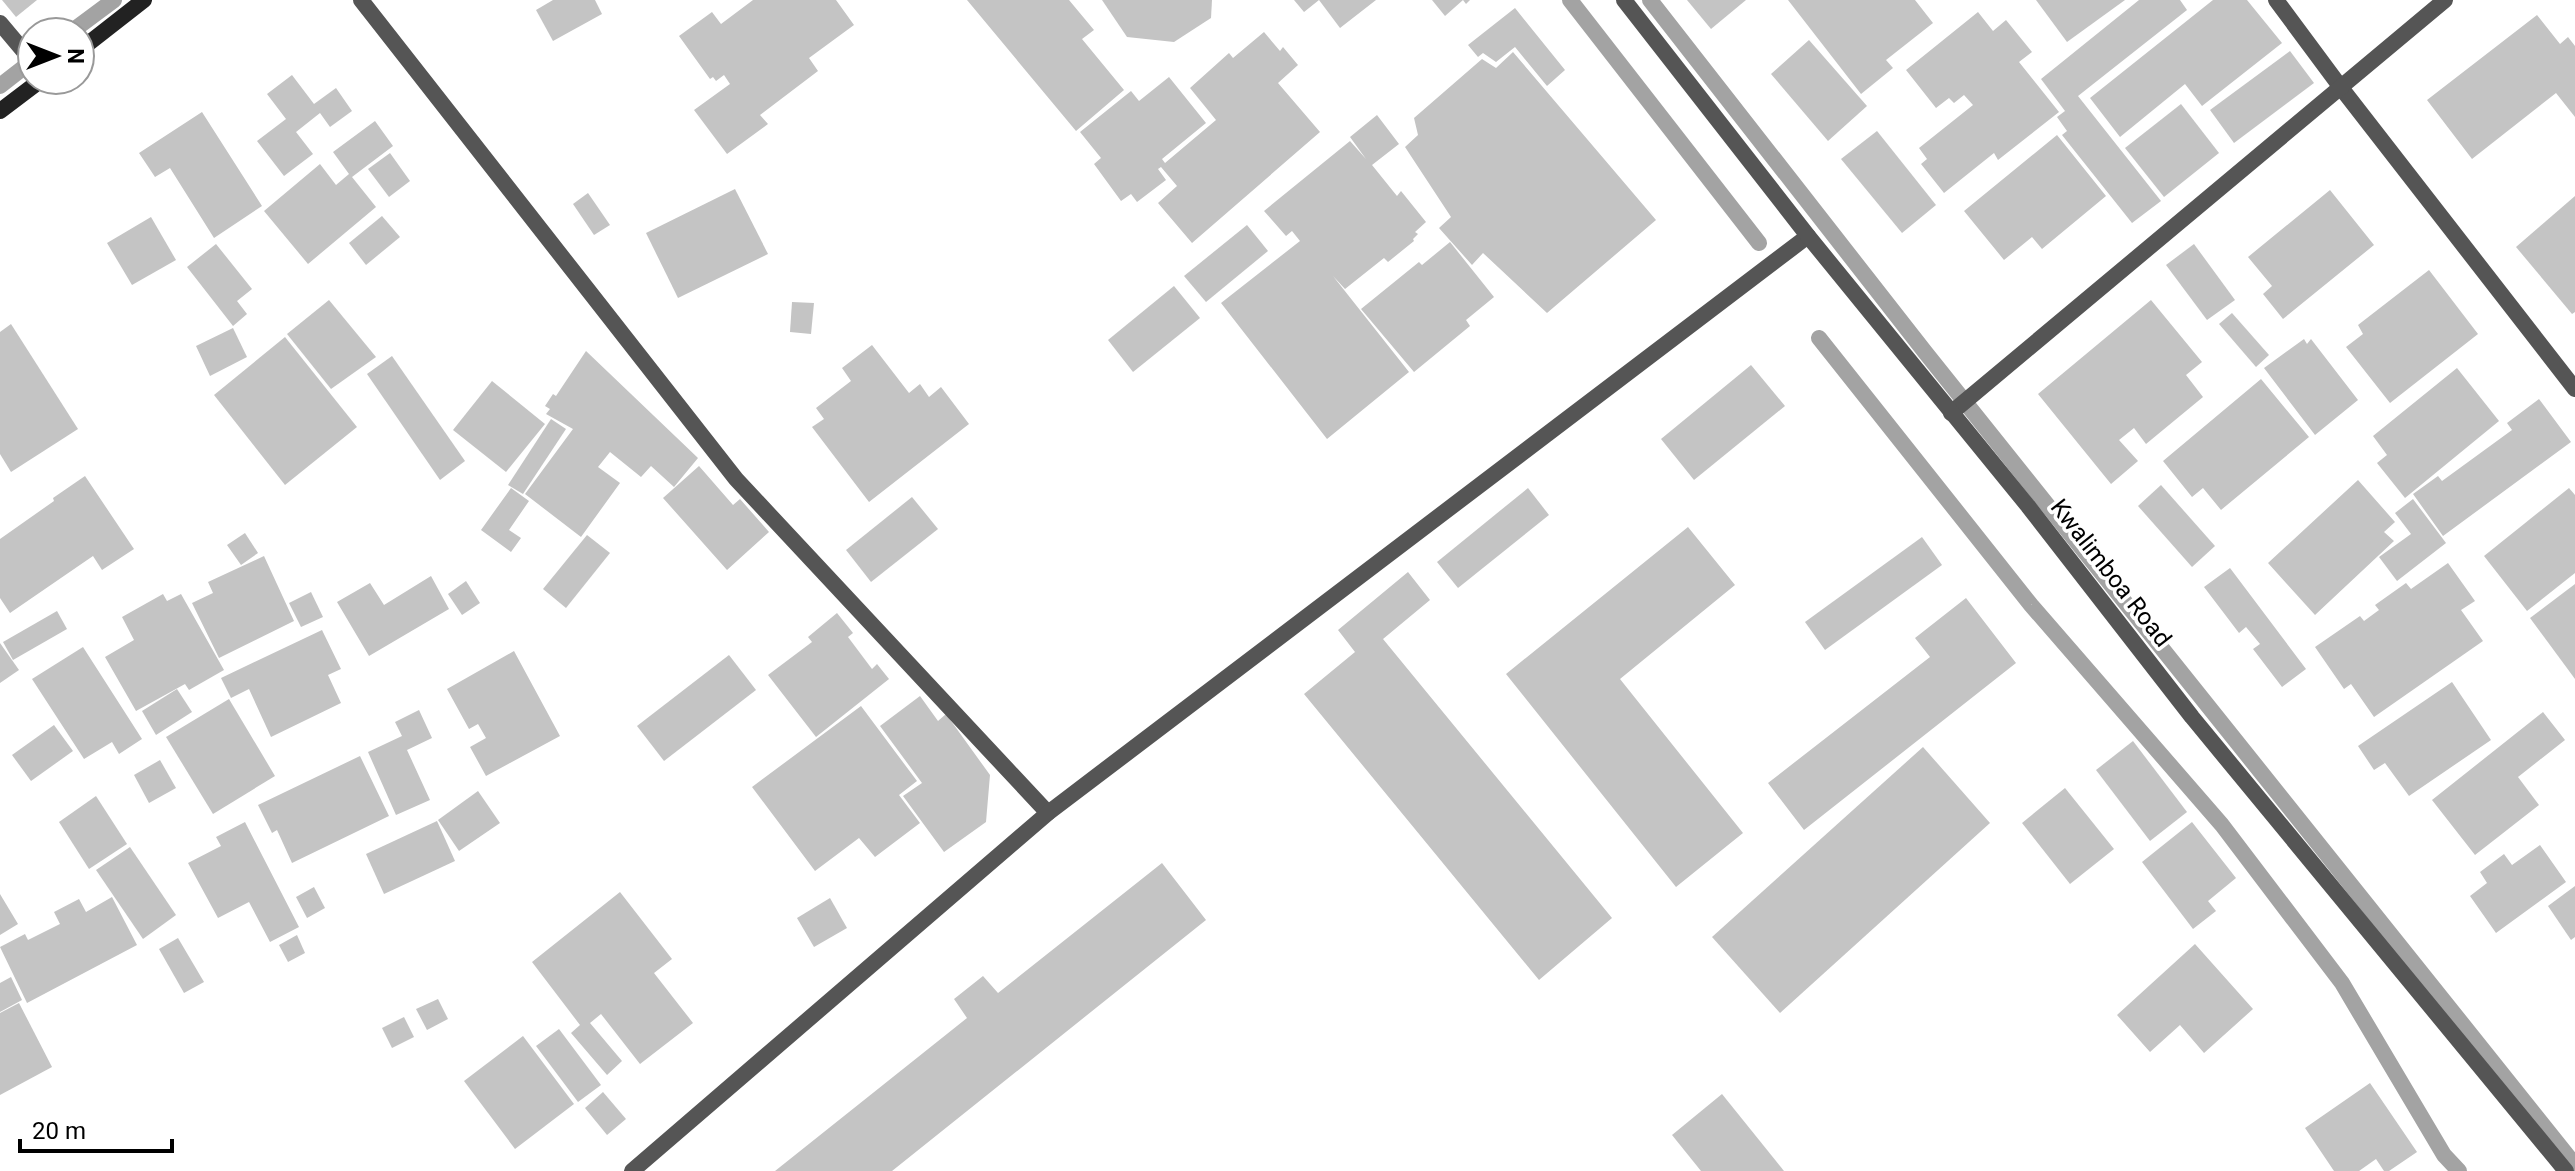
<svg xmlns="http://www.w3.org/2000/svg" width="2575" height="1171" viewBox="0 0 2575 1171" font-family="Roboto,sans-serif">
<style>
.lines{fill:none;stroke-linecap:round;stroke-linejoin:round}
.stream{stroke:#a3a3a3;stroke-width:16}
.building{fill:#c4c4c4}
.minor{stroke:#555;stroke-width:16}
.tertiary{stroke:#555;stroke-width:16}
.secondary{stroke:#222;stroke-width:16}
.labels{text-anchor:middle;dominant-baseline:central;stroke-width:7;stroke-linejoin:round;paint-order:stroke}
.street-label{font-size:24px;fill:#000;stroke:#fff}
</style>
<rect width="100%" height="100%" fill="#fff"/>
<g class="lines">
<g class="stream">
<path d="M 1570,0 L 1759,243"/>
<path d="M 1650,0 L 1925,352 L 2575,1165"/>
<path d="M 71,32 L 114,0"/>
<path d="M 0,86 L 32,61"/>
<path d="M 1819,338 L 2031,605 L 2222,825 L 2342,983 L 2444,1155 L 2459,1171"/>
</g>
</g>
<g class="building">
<path d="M 2,0 L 37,0 L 16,17 Z"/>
<path d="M 553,0 L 595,0 L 602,14 L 553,41 L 536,10 Z"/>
<path d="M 753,0 L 836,0 L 854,25 L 809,58 L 818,71 L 760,115 L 768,124 L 727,154 L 694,110 L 730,84 L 724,75 L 716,81 L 713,77 L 710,79 L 679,36 L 712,12 L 721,24 Z"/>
<path d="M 967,0 L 1069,0 L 1094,30 L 1082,39 L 1124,90 L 1076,131 Z"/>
<path d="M 1102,0 L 1212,0 L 1211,18 L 1174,42 L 1127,37 Z"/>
<path d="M 1294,0 L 1376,0 L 1340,28 L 1319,0 L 1304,12 Z"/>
<path d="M 1432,0 L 1470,0 L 1466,4 L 1463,0 L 1445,16 Z"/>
<path d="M 1687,0 L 1746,0 L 1711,29 Z"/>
<path d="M 1788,0 L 1915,0 L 1933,23 L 1886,60 L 1893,68 L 1861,94 Z"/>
<path d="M 2036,0 L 2125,0 L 2067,42 Z"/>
<path d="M 2139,0 L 2180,0 L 2187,10 L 2078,96 L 2161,201 L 2132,223 L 2062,135 L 2067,131 L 2057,117 L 2065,111 L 2041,79 Z"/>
<path d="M 2213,0 L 2247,0 L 2282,43 L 2202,106 L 2185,84 L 2120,137 L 2090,98 Z"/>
<path d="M 1515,8 L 1565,70 L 1547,86 L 1515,47 L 1496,62 L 1483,53 L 1478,57 L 1468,45 Z"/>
<path d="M 1978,12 L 1993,31 L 2006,20 L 2032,52 L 2019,62 L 2059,112 L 1998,160 L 1994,153 L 1944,193 L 1921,164 L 1927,159 L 1919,148 L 1973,105 L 1964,95 L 1954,103 L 1949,98 L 1936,108 L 1906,70 Z"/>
<path d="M 2537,15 L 2560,44 L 2568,37 L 2575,46 L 2575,117 L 2556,93 L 2472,159 L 2427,100 Z"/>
<path d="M 1264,32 L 1280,51 L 1283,47 L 1298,65 L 1278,83 L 1320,132 L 1192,243 L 1158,203 L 1177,186 L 1161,167 L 1158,169 L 1166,180 L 1137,202 L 1131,194 L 1121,201 L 1094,164 L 1101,158 L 1080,132 L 1131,91 L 1139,101 L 1169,77 L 1206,123 L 1162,159 L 1165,163 L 1216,120 L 1190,88 L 1229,53 L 1233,58 Z"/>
<path d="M 1809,40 L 1867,106 L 1828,141 L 1771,74 Z"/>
<path d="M 2290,51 L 2314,83 L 2234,143 L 2210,110 Z"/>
<path d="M 1513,52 L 1656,220 L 1547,313 L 1483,253 L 1472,265 L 1439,228 L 1451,217 L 1405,147 L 1418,135 L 1414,118 L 1482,59 L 1496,68 Z"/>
<path d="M 292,75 L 314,104 L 336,88 L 352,111 L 330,127 L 320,113 L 296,132 L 313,154 L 284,176 L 257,141 L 286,119 L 267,94 Z"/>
<path d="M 2181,104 L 2219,153 L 2164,197 L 2125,148 Z"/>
<path d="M 202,112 L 262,206 L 214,238 L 170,168 L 155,177 L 139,153 Z"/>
<path d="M 1377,115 L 1399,144 L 1372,165 L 1397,196 L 1401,191 L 1426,222 L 1415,232 L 1418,234 L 1413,239 L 1414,241 L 1388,262 L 1384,258 L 1345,289 L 1333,276 L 1409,372 L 1327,439 L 1221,303 L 1300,241 L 1292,231 L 1286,236 L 1264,211 L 1350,141 L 1366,159 L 1350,137 Z"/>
<path d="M 375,121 L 393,146 L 352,177 L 376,207 L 308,264 L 264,211 L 320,164 L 336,185 L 349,174 L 333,152 Z"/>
<path d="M 1877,131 L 1936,205 L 1902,233 L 1841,159 Z"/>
<path d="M 2057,135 L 2106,196 L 2042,249 L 2032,237 L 2004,260 L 1964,211 Z"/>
<path d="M 390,153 L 410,181 L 389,197 L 368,169 Z"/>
<path d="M 735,189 L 768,254 L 678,298 L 646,233 Z"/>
<path d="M 2330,190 L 2374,245 L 2283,319 L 2263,294 L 2272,286 L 2248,257 Z"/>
<path d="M 588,193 L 610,225 L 594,235 L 573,204 Z"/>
<path d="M 2575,196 L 2575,312 L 2572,314 L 2516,247 Z"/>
<path d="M 382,216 L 400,237 L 366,265 L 349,243 Z"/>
<path d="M 151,217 L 176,260 L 132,285 L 107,243 Z"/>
<path d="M 1247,225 L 1268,251 L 1206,302 L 1184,276 Z"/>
<path d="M 1450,242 L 1494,297 L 1466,320 L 1470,326 L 1414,372 L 1361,309 L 1419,262 L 1422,265 Z"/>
<path d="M 216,244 L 252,289 L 237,301 L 247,314 L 233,326 L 187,267 Z"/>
<path d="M 2194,244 L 2235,300 L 2207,320 L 2166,265 Z"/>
<path d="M 2429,270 L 2478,334 L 2390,403 L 2346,347 L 2363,334 L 2358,325 Z"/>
<path d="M 1174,286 L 1200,318 L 1133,372 L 1108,340 Z"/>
<path d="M 329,300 L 376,357 L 331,389 L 287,334 Z"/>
<path d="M 2151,300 L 2202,362 L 2186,375 L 2203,397 L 2146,444 L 2134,428 L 2119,440 L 2138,461 L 2111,484 L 2038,394 Z"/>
<path d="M 792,302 L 814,303 L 811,334 L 790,332 Z"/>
<path d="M 2232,313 L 2269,355 L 2256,367 L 2219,324 Z"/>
<path d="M 11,324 L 78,429 L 11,472 L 0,454 L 0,332 Z"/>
<path d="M 233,328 L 247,357 L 210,376 L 196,346 Z"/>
<path d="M 285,337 L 357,427 L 285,485 L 214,395 Z"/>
<path d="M 2304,339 L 2307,344 L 2311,339 L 2358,400 L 2315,435 L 2264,368 Z"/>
<path d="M 872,345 L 909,393 L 920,384 L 929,397 L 941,387 L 969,424 L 869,502 L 812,427 L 824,419 L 816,408 L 851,381 L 842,368 Z"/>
<path d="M 586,351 L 698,458 L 674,487 L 651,466 L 641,477 L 610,452 L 598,467 L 620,483 L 581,537 L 525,494 L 573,429 L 546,414 L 550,409 L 545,406 L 553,394 L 556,396 Z"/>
<path d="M 392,356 L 465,461 L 440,480 L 367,374 Z"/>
<path d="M 1751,365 L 1785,406 L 1694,480 L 1661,439 Z"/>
<path d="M 2457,368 L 2499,421 L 2405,498 L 2377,463 L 2387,455 L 2373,436 Z"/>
<path d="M 2261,379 L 2309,437 L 2221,510 L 2203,488 L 2192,497 L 2163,461 Z"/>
<path d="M 492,381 L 545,424 L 506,472 L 453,430 Z"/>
<path d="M 2539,399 L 2571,442 L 2443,536 L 2413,494 L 2438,476 L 2442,481 L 2512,430 L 2507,423 Z"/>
<path d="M 551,419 L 566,429 L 523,494 L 508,485 Z"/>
<path d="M 699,466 L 733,505 L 740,499 L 769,532 L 727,570 L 663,498 Z"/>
<path d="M 85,476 L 134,549 L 102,570 L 93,556 L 10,613 L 0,598 L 0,539 L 54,501 L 53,498 Z"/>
<path d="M 2358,480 L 2395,522 L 2384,532 L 2394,541 L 2315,615 L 2268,563 Z"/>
<path d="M 2161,485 L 2215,546 L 2192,567 L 2138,506 Z"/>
<path d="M 511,488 L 529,501 L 509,530 L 521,538 L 511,552 L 481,530 Z"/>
<path d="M 1528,488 L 1549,515 L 1458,588 L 1437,562 Z"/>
<path d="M 2569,488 L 2575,495 L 2575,573 L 2527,611 L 2484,556 Z"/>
<path d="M 912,497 L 938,529 L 871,582 L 846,550 Z"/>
<path d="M 2413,499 L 2446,543 L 2397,581 L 2379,557 L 2411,534 L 2395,513 Z"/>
<path d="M 1688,527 L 1735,585 L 1620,679 L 1743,833 L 1676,887 L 1506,674 Z"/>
<path d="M 245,533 L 258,553 L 241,565 L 227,545 Z"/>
<path d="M 587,535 L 610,553 L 566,608 L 543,589 Z"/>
<path d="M 1922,537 L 1942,565 L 1825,650 L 1805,622 Z"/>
<path d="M 264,556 L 294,621 L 219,658 L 192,603 L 213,593 L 208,582 Z"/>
<path d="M 2448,563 L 2475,601 L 2461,610 L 2483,641 L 2374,717 L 2351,684 L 2344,689 L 2315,647 L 2360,616 L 2364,621 L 2379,610 L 2375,605 L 2406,583 L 2411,589 Z"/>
<path d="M 2230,568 L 2306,669 L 2282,687 L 2253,649 L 2260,644 L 2246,627 L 2239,633 L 2204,587 Z"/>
<path d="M 1408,572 L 1430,600 L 1383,639 L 1612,918 L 1539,980 L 1304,694 L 1355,652 L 1338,630 Z"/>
<path d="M 431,576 L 449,609 L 369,656 L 337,602 L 370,583 L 384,605 Z"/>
<path d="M 466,581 L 480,603 L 462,615 L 448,594 Z"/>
<path d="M 2575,584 L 2575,679 L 2530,618 Z"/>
<path d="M 311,592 L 323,617 L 301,627 L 289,603 Z"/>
<path d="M 163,594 L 167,601 L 181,594 L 224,670 L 189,690 L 185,684 L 136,711 L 105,657 L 134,640 L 122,617 Z"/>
<path d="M 1966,598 L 2016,663 L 1804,830 L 1768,783 L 1930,657 L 1915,638 Z"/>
<path d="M 57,611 L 67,629 L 13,660 L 3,642 Z"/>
<path d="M 837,613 L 853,633 L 848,637 L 872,669 L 877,664 L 889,679 L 816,737 L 768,675 L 812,642 L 808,637 Z"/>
<path d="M 322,630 L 341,669 L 328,675 L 341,703 L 271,737 L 249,689 L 231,698 L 221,678 Z"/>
<path d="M 0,643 L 19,670 L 0,683 Z"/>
<path d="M 83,647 L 142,739 L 119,754 L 112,742 L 84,759 L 32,679 Z"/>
<path d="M 514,651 L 560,736 L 486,776 L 470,747 L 486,738 L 478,724 L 469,729 L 447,689 Z"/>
<path d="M 729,655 L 756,690 L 664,761 L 637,726 Z"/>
<path d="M 2452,682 L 2491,740 L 2409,796 L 2385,763 L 2374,770 L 2358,746 Z"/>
<path d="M 177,689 L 192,712 L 156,735 L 142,711 Z"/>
<path d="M 920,696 L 938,721 L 946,714 L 990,775 L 986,822 L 944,852 L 903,796 L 922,783 L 880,726 Z"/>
<path d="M 229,699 L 275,776 L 213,814 L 166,737 Z"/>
<path d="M 861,706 L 917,781 L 899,795 L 920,823 L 875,857 L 859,838 L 815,871 L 752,787 Z"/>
<path d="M 419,710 L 432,738 L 407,750 L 430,800 L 396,815 L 368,752 L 402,736 L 395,722 Z"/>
<path d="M 2543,712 L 2565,740 L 2518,777 L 2539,805 L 2475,855 L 2432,800 Z"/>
<path d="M 54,725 L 73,751 L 31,781 L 12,755 Z"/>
<path d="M 2133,741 L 2187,812 L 2150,841 L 2096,770 Z"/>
<path d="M 1923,747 L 1990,823 L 1780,1013 L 1712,937 Z"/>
<path d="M 360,756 L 389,816 L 292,863 L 277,830 L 272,833 L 258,805 Z"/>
<path d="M 160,760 L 176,788 L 149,803 L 134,775 Z"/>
<path d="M 2065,788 L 2114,849 L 2070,884 L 2022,823 Z"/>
<path d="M 478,791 L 500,823 L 459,851 L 438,820 Z"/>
<path d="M 96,796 L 127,844 L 89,869 L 59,822 Z"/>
<path d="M 437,821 L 455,861 L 384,894 L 366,854 Z"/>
<path d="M 245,822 L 299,927 L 270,942 L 249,902 L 218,918 L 188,863 L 221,846 L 216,837 Z"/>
<path d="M 2192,822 L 2236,878 L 2208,901 L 2216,911 L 2193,929 L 2142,862 Z"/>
<path d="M 2540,845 L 2566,882 L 2496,933 L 2470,896 L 2487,883 L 2480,872 L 2504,854 L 2512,865 Z"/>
<path d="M 130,847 L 176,915 L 143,939 L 96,870 Z"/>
<path d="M 1162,863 L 1206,920 L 892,1171 L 775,1171 L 967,1018 L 954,999 L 983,976 L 998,993 Z"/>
<path d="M 2575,886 L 2575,937 L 2571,940 L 2548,906 Z"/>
<path d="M 314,887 L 325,908 L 307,918 L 296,897 Z"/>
<path d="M 620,892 L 672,959 L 654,973 L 693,1023 L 640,1064 L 601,1014 L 590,1023 L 622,1061 L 607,1075 L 571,1033 L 580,1025 L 532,962 Z"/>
<path d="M 0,894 L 18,924 L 0,935 Z"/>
<path d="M 112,897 L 137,945 L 27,1003 L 0,947 L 25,934 L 28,940 L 60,924 L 54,912 L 79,899 L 86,912 Z"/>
<path d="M 830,898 L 847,928 L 814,947 L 797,918 Z"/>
<path d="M 297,935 L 305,953 L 288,962 L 279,945 Z"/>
<path d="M 178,938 L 204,982 L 184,993 L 159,949 Z"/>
<path d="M 2195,944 L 2253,1009 L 2204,1053 L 2180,1025 L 2150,1052 L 2117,1015 Z"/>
<path d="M 11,977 L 22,1000 L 0,1012 L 0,983 Z"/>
<path d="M 438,999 L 448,1019 L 427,1030 L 416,1009 Z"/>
<path d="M 19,1003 L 52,1067 L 0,1095 L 0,1013 Z"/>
<path d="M 404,1017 L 414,1037 L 392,1048 L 382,1028 Z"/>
<path d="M 559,1029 L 601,1085 L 578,1102 L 536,1046 Z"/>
<path d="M 523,1036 L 574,1104 L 515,1149 L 464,1081 Z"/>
<path d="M 2370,1083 L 2417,1152 L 2389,1171 L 2384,1171 L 2376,1159 L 2359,1171 L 2334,1171 L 2305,1128 Z"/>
<path d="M 603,1092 L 626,1119 L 607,1135 L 585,1108 Z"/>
<path d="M 1722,1094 L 1784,1171 L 1701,1171 L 1672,1135 Z"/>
</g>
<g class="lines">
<g class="minor">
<path d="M 361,0 L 736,479 L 1048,813"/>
<path d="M 2276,0 L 2342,89 L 2575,389"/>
<path d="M 0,23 L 32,61"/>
<path d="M 1951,413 L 2445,0"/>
<path d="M 632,1171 L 1048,813 L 1808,236"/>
</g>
<path class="tertiary" d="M 1624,0 L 1808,236 L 2028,506 L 2192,717 L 2566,1171"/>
<g class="secondary">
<path d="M 80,50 L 144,0"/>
<path d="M 0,111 L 41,80"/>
</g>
</g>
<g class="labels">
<g class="street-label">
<text transform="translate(2111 573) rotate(52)">Kwalimboa Road</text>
</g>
</g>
<g transform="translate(56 56) rotate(90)"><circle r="38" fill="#ffffff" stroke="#999999" stroke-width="2"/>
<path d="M0-6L14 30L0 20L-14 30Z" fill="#000000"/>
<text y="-12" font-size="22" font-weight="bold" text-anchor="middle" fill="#000000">N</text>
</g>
<path d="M20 1139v12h152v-12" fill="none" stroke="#000000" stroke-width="4"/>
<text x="32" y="1139" font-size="24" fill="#000000" stroke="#ffffff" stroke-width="6" paint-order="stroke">20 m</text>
</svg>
